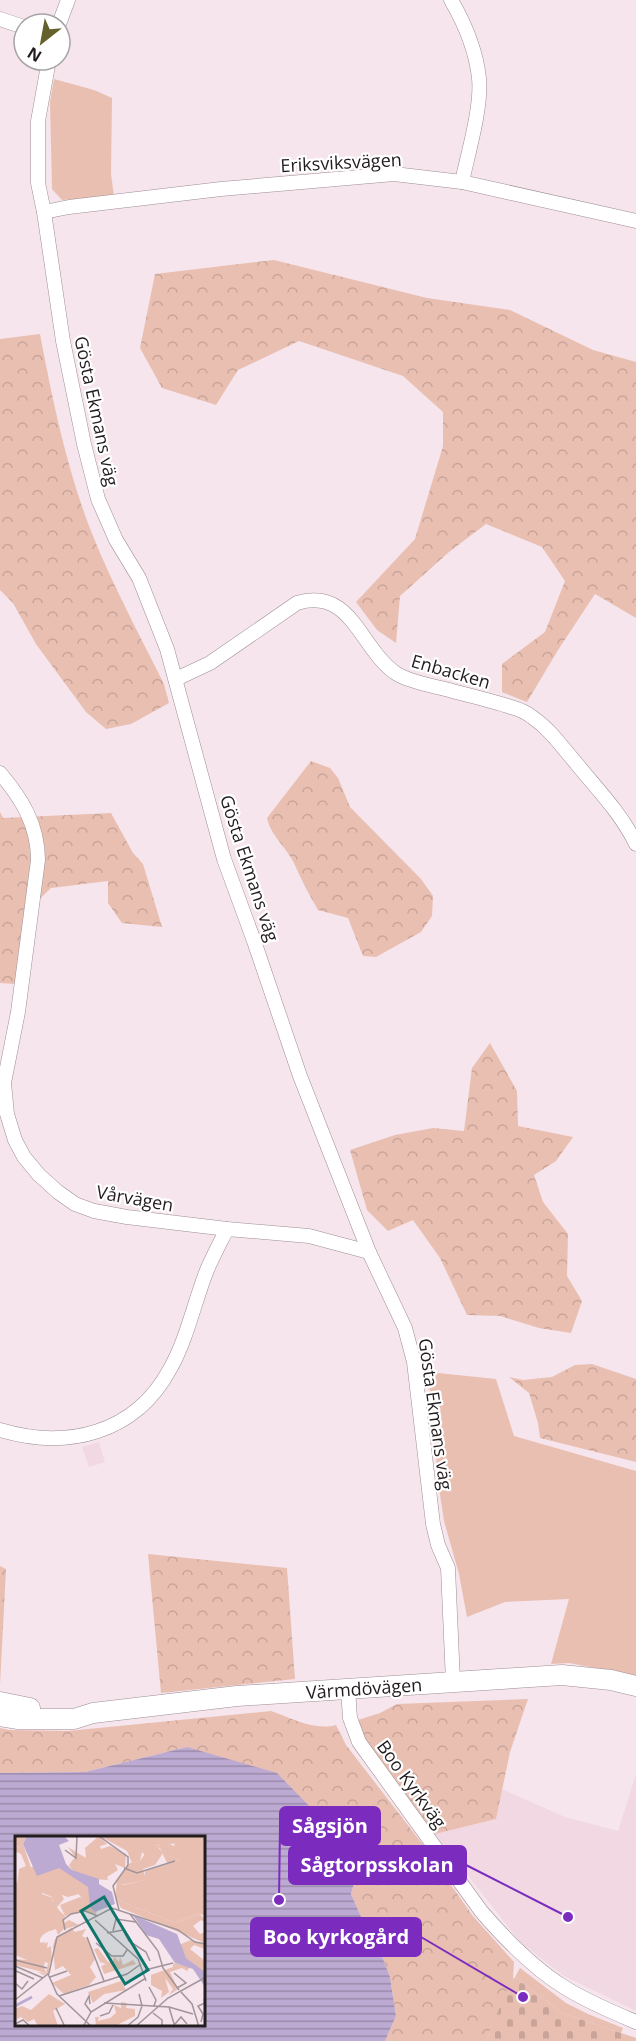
<svg xmlns="http://www.w3.org/2000/svg" width="636" height="2041" viewBox="0 0 636 2041" font-family="'Open Sans',sans-serif">
<style>
.built{fill:#f1d8e2}
.green{fill:#e9bfb2}
.forest{fill:url(#forest-crowns)}
.cemetery{fill:url(#cemetery-stones)}
.water{fill:url(#water-rules);fill-rule:evenodd}
.lines{fill:none;stroke-linecap:round;stroke-linejoin:round}
.street-casing{stroke:#9d8e94;stroke-width:15}
.secondary-casing{stroke:#9d8e94;stroke-width:21}
.street{stroke:#fff;stroke-width:14}
.secondary{stroke:#fff;stroke-width:20}
.labels{text-anchor:middle;dominant-baseline:central;stroke-width:4.5;stroke-linejoin:round;paint-order:stroke}
.street-label{font-size:18px;fill:#221c1e;stroke:#fff}
.inset-river{fill:none;stroke:#bdaad2;stroke-width:3}
.inset-road{fill:none;stroke:#a1959a;stroke-width:1.5}
.view{fill:#0f766e;fill-opacity:0.15;stroke:#0f766e;stroke-width:3}
.inset-edge{fill:none;stroke:#221c1e;stroke-width:3}
.leader{fill:none;stroke:#7b2cbf;stroke-width:2}
.callout-dot{fill:#7b2cbf;stroke:#fff;stroke-width:2}
.callout{fill:#7b2cbf;stroke:#7b2cbf;stroke-width:2}
.callout-label{font-size:20px;text-anchor:middle;font-weight:bold;fill:#fff}
</style>
<defs>
<pattern id="forest-crowns" width="20" height="18" patternUnits="userSpaceOnUse" patternTransform="scale(1.5)"><rect width="20" height="18" fill="#e9bfb2"/><path d="M2 6a3 3 0 1 1 6 0M12 15a3 3 0 1 1 6 0" fill="none" stroke="#c8a499"/></pattern>
<pattern id="cemetery-stones" width="16" height="16" patternUnits="userSpaceOnUse" patternTransform="scale(1.5)"><rect width="16" height="16" fill="#e9bfb2"/><path d="M2 7V4a2 2 0 0 1 4 0v3zM10 15v-3a2 2 0 0 1 4 0v3z" fill="#c8a499"/></pattern>
<pattern id="water-rules" width="6" height="5" patternUnits="userSpaceOnUse" patternTransform="scale(1.5)"><rect width="6" height="5" fill="#bdaad2"/><path d="M0 2.5h6" fill="none" stroke="#998aaa"/></pattern>
</defs>
<rect width="100%" height="100%" fill="#f6e5ec"/>
<g class="built">
<path d="M 99,1442 L 105,1462 L 89,1467 L 82,1447 Z"/>
<path d="M 636,1774 L 636,2011 L 564,1976 L 521,1943 L 435,1834 L 496,1819 L 502,1789 L 565,1817 L 618,1831 Z"/>
</g>
<g class="green">
<path d="M 54,79 L 94,90 L 112,98 L 111,174 L 114,196 L 62,200 L 52,189 L 50,102 Z"/>
<path d="M 428,1372 L 496,1379 L 514,1436 L 636,1471 L 636,1676 L 569,1663 L 551,1664 L 569,1599 L 505,1602 L 467,1617 L 459,1574 L 444,1521 L 439,1488 Z"/>
<path d="M 520,1968 L 566,2003 L 588,2014 L 623,2028 L 621,2033 L 562,2013 L 515,1977 Z"/>
</g>
<g class="forest">
<path d="M 274,260 L 427,298 L 510,310 L 593,350 L 636,362 L 636,618 L 595,594 L 558,650 L 527,702 L 502,692 L 502,664 L 545,632 L 565,581 L 542,547 L 486,524 L 449,552 L 400,596 L 396,643 L 377,630 L 356,602 L 415,539 L 443,446 L 443,412 L 403,376 L 299,341 L 238,370 L 216,405 L 162,388 L 140,348 L 155,274 Z"/>
<path d="M 40,334 C 52,398 66,465 89,526 C 110,580 138,632 164,684 L 169,703 L 131,724 L 106,729 L 86,712 L 36,644 L 13,603 L 0,590 L 0,339 Z"/>
<path d="M 311,761 L 330,768 L 338,778 L 350,807 L 421,879 L 433,896 L 432,916 L 421,932 L 376,957 L 363,956 L 348,918 L 318,910 C 309,895 301,879 294,863 C 286,847 271,836 267,818 Z"/>
<path d="M 0,812 L 3,818 L 111,813 L 133,853 L 143,864 L 162,927 L 122,923 L 108,903 L 108,881 L 51,888 L 24,914 L 15,984 L 0,983 Z"/>
<path d="M 490,1043 L 517,1091 L 518,1126 L 573,1137 L 556,1161 L 534,1175 L 543,1202 L 568,1234 L 567,1276 L 582,1301 L 571,1333 L 539,1328 L 500,1316 L 467,1315 L 440,1258 L 413,1220 L 388,1231 L 367,1210 L 350,1150 L 395,1135 L 433,1128 L 464,1131 L 472,1068 Z"/>
<path d="M 592,1364 L 636,1379 L 636,1462 L 540,1438 L 538,1423 L 529,1393 L 509,1377 L 523,1380 L 552,1377 L 575,1365 Z"/>
<path d="M 148,1554 L 287,1568 L 295,1679 L 161,1693 Z"/>
<path d="M 0,1566 L 6,1569 L 0,1685 Z"/>
<path d="M 528,1699 L 510,1752 L 496,1819 L 435,1834 L 365,1739 L 358,1720 L 380,1713 L 397,1704 Z"/>
<path d="M 271,1711 C 291,1718 315,1731 336,1725 L 346,1745 L 424,1846 L 472,1915 L 514,1962 L 513,1978 L 486,2041 L 385,2041 L 396,2016 L 390,1977 L 375,1938 L 362,1919 L 351,1894 L 354,1883 L 353,1859 L 348,1846 L 320,1826 L 314,1825 L 310,1819 L 187,1747 L 85,1772 L 0,1773 L 0,1728 L 9,1730 L 68,1731 Z"/>
</g>
<path class="cemetery" d="M 515,1977 L 562,2013 L 636,2038 L 636,2041 L 486,2041 L 510,1982 Z"/>
<path class="water" d="M 187,1747 L 277,1773 L 313,1810 L 310,1819 L 314,1825 L 320,1826 L 348,1846 L 353,1859 L 354,1883 L 351,1894 L 362,1919 L 375,1938 L 390,1977 L 396,2016 L 385,2041 L 0,2041 L 0,1773 L 85,1772 ZM 16,1837 L 204,1837 L 204,2024 L 16,2024 Z"/>
<g class="lines">
<defs>
<g id="street">
<path d="M 451,0 C 465,24 476,51 479,78 C 482,107 468,153 462,182"/>
<path d="M 0,19 L 24,27"/>
<path d="M 59,24 L 68,0"/>
<path d="M 49,60 L 38,121 L 38,183 L 44,212 L 63,341 L 84,444 L 98,499 L 116,540 L 139,578 L 167,649 L 224,859 L 254,941 L 300,1076 L 369,1252 L 405,1328 L 414,1362 L 433,1524 L 438,1545 L 448,1568 L 453,1682"/>
<path d="M 44,212 L 69,207 L 221,189 L 394,174 L 462,182 L 636,221"/>
<path d="M 176,679 L 210,663 L 297,603 C 352,586 360,650 397,674 C 411,682 429,685 445,689 C 467,695 489,700 511,707 C 518,709 526,712 532,717 C 550,729 562,747 576,763 C 597,789 621,813 636,844"/>
<path d="M 0,773 C 22,799 38,825 38,860 L 18,1012 L 4,1083 L 7,1114 L 15,1140 L 24,1157 L 39,1175 L 58,1192 L 75,1204 L 94,1211 L 127,1217 L 227,1229 L 309,1236 L 369,1252"/>
<path d="M 0,1430 C 67,1450 135,1434 170,1369 C 187,1339 194,1303 207,1270 C 213,1256 220,1243 227,1229"/>
<path d="M 348,1689 L 350,1718 L 359,1742 L 481,1911 C 505,1939 532,1967 564,1987 C 586,2001 612,2012 636,2022"/>
</g>
<g id="secondary">
<path d="M 0,1702 L 30,1708"/>
<path d="M 0,1716 L 17,1719 L 74,1719 L 93,1713 L 237,1696 L 562,1675 L 611,1680 L 636,1686"/>
</g>
</defs>
<use href="#street" class="street-casing"/>
<use href="#secondary" class="secondary-casing"/>
<use href="#street" class="street"/>
<use href="#secondary" class="secondary"/>
</g>
<g class="labels">
<g class="street-label">
<text transform="translate(341 162) rotate(-3)">Eriksviksvägen</text>
<text transform="translate(97 411) rotate(78)">Gösta Ekmans väg</text>
<text transform="translate(451 671) rotate(16)">Enbacken</text>
<text transform="translate(250 868) rotate(72)">Gösta Ekmans väg</text>
<text transform="translate(135 1198) rotate(10)">Vårvägen</text>
<text transform="translate(436 1414) rotate(82)">Gösta Ekmans väg</text>
<text transform="translate(364 1688) rotate(-4)">Värmdövägen</text>
<text transform="translate(412 1784) rotate(54)">Boo Kyrkväg</text>
</g>
</g>
<g transform="translate(15 1836)">
<rect width="190" height="190" fill="#f6e5ec"/>
<path d="M 163,0 L 190,0 L 190,49 L 162,85 L 184,77 L 190,83 L 184,79 L 161,87 L 102,64 L 100,61 L 126,70 L 181,35 L 166,16 L 154,20 L 166,24 L 152,27 L 145,12 L 140,10 L 152,7 L 159,10 ZM 130,18 L 140,29 L 128,33 L 131,44 L 105,49 L 102,45 L 115,27 L 125,25 ZM 37,22 L 77,48 L 85,63 L 81,78 L 67,75 L 72,74 L 71,67 L 47,38 L 26,49 L 27,58 L 38,62 L 37,68 L 50,80 L 49,87 L 54,84 L 64,89 L 50,93 L 48,86 L 26,100 L 24,105 L 28,109 L 33,106 L 32,112 L 36,110 L 37,126 L 30,125 L 29,131 L 31,137 L 0,129 L 0,123 L 12,124 L 0,119 L 0,48 L 5,45 L 6,36 Z" fill="#e9bfb2"/>
<path d="M 0,0 L 12,0 L 8,8 L 17,35 L 43,32 L 73,51 L 76,58 L 64,58 L 56,48 L 42,51 L 49,63 L 42,71 L 49,82 L 49,93 L 43,99 L 41,93 L 29,97 L 25,103 L 25,107 L 31,106 L 27,111 L 31,116 L 36,112 L 34,136 L 29,139 L 22,136 L 31,137 L 33,127 L 20,123 L 23,120 L 19,113 L 14,119 L 10,115 L 0,116 L 0,85 L 10,98 L 23,104 L 5,83 L 40,69 L 4,81 L 6,72 L 22,62 L 38,66 L 37,61 L 23,55 L 13,37 L 2,49 L 4,33 L 11,30 L 6,18 L 0,15 L 0,10 L 6,12 L 0,9 ZM 84,0 L 92,8 L 85,10 L 86,13 L 95,10 L 111,18 L 110,32 L 100,28 L 103,34 L 92,41 L 93,44 L 77,43 L 57,34 L 54,29 L 60,21 L 53,11 L 71,22 L 70,12 ZM 85,0 L 190,0 L 190,80 L 184,77 L 162,85 L 100,61 L 102,45 L 108,49 L 130,44 L 130,35 L 165,24 L 154,20 L 162,14 L 171,17 L 167,7 L 141,9 L 148,17 L 140,29 L 127,16 L 125,25 L 117,27 L 112,15 ZM 102,64 L 161,87 L 184,79 L 190,83 L 190,86 L 186,84 L 178,90 L 185,98 L 190,96 L 190,107 L 106,72 ZM 56,92 L 60,96 L 71,93 L 67,100 L 73,103 L 80,123 L 75,131 L 81,141 L 74,149 L 49,158 L 37,147 L 56,139 L 48,130 L 40,134 L 38,110 L 40,103 ZM 176,104 L 190,108 L 190,113 L 179,109 L 175,113 L 190,125 L 190,137 L 171,122 L 166,113 L 166,108 ZM 83,112 L 93,126 L 98,126 L 99,120 L 104,126 L 105,120 L 108,129 L 118,124 L 121,128 L 89,138 L 86,130 L 91,128 L 85,126 L 79,113 ZM 158,127 L 175,131 L 172,135 L 167,132 L 155,136 L 163,153 L 154,159 L 158,153 L 150,142 L 154,156 L 146,162 L 147,155 L 136,149 L 136,139 L 158,131 ZM 106,145 L 111,154 L 89,158 L 78,167 L 73,156 ZM 34,158 L 50,168 L 38,175 L 43,190 L 23,190 L 19,183 L 13,186 L 6,181 L 0,184 L 0,173 L 7,170 L 16,174 ZM 106,166 L 112,167 L 111,172 L 120,173 L 120,180 L 100,190 L 81,190 L 80,181 L 84,181 L 83,185 L 95,182 L 101,177 L 99,169 L 106,172 Z" fill="#e9bfb2"/>
<path d="M 51,46 L 56,48 L 64,58 L 53,61 L 44,58 L 42,51 ZM 65,61 L 71,65 L 72,75 L 50,80 L 45,69 Z" fill="#e9bfb2"/>
<path d="M 12,0 L 49,0 L 54,5 L 44,9 L 51,28 L 57,34 L 84,43 L 84,48 L 97,56 L 100,68 L 80,76 L 75,71 L 73,51 L 44,32 L 22,40 L 8,8 ZM 118,79 L 162,98 L 171,122 L 190,136 L 190,151 L 178,133 L 160,127 L 144,103 L 131,99 Z" fill="#bdaad2"/>
<path class="inset-river" d="M 0,170 L 17,161"/>
<path class="inset-road" d="M 84,0 L 113,21 L 113,29 L 98,50 L 104,74M 50,14 L 61,22 L 62,0M 109,32 L 122,37 L 160,25M 115,78 L 143,115 L 148,132 L 164,154M 80,84 L 123,123 L 131,145M 50,94 L 48,84 L 56,78 L 70,75 L 83,80M 98,95 L 101,83 L 121,86M 92,97 L 108,94 L 114,105 L 131,116 L 135,125M 72,101 L 89,145M 81,107 L 97,120 L 108,120 L 112,114M 0,124 L 32,132M 0,130 L 28,142M 130,134 L 158,127M 1,135 L 19,143M 159,137 L 171,147 L 162,152M 33,138 L 42,158 L 77,191M 35,141 L 52,135M 0,147 L 7,153 L 13,145M 134,151 L 141,164 L 139,170M 166,156 L 177,168 L 184,191M 44,160 L 112,138 L 126,128M 0,164 L 34,137 L 42,101 L 97,72 L 163,94 L 180,106 L 191,108M 89,167 L 154,171 L 178,178M 75,168 L 74,160 L 70,168 L 76,176M 154,171 L 160,191M 41,172 L 50,191M 138,177 L 147,184 L 147,191M 85,180 L 94,177 L 98,169M 186,186 L 188,178 L 183,170 L 190,167 L 189,163M 0,188 L 8,184 L 16,191M 160,188 L 166,181 L 172,188M 68,191 L 76,176 L 131,142M 111,191 L 123,181 L 127,170 L 124,158M 120,191 L 153,162 L 191,141"/>
<path class="view" d="M 89,61 L 133,134 L 110,148 L 66,75 Z"/>
<rect width="190" height="190" class="inset-edge"/>
</g>
<path class="leader" d="M279 1900L280 1826M568 1917L466 1865M523 1997L421 1937"/>
<g class="callout-dot">
<circle cx="279" cy="1900" r="6"/>
<circle cx="568" cy="1917" r="6"/>
<circle cx="523" cy="1997" r="6"/>
</g>
<g class="callout">
<rect x="280" y="1807" width="100" height="38" rx="6"/>
<rect x="289" y="1846" width="177" height="38" rx="6"/>
<rect x="251" y="1918" width="170" height="38" rx="6"/>
</g>
<g class="callout-label">
<text x="330" y="1833">Sågsjön</text>
<text x="377" y="1872">Sågtorpsskolan</text>
<text x="336" y="1944">Boo kyrkogård</text>
</g>
<g transform="translate(42 42) rotate(211)"><circle r="28" fill="#ffffff" stroke="#a7a4a5" stroke-width="1.5"/>
<path d="M0-4.5L10 22L0 15L-10 22Z" fill="#65612d"/>
<text y="-9" font-size="16" font-weight="bold" text-anchor="middle" fill="#221c1e">N</text>
</g>
</svg>
